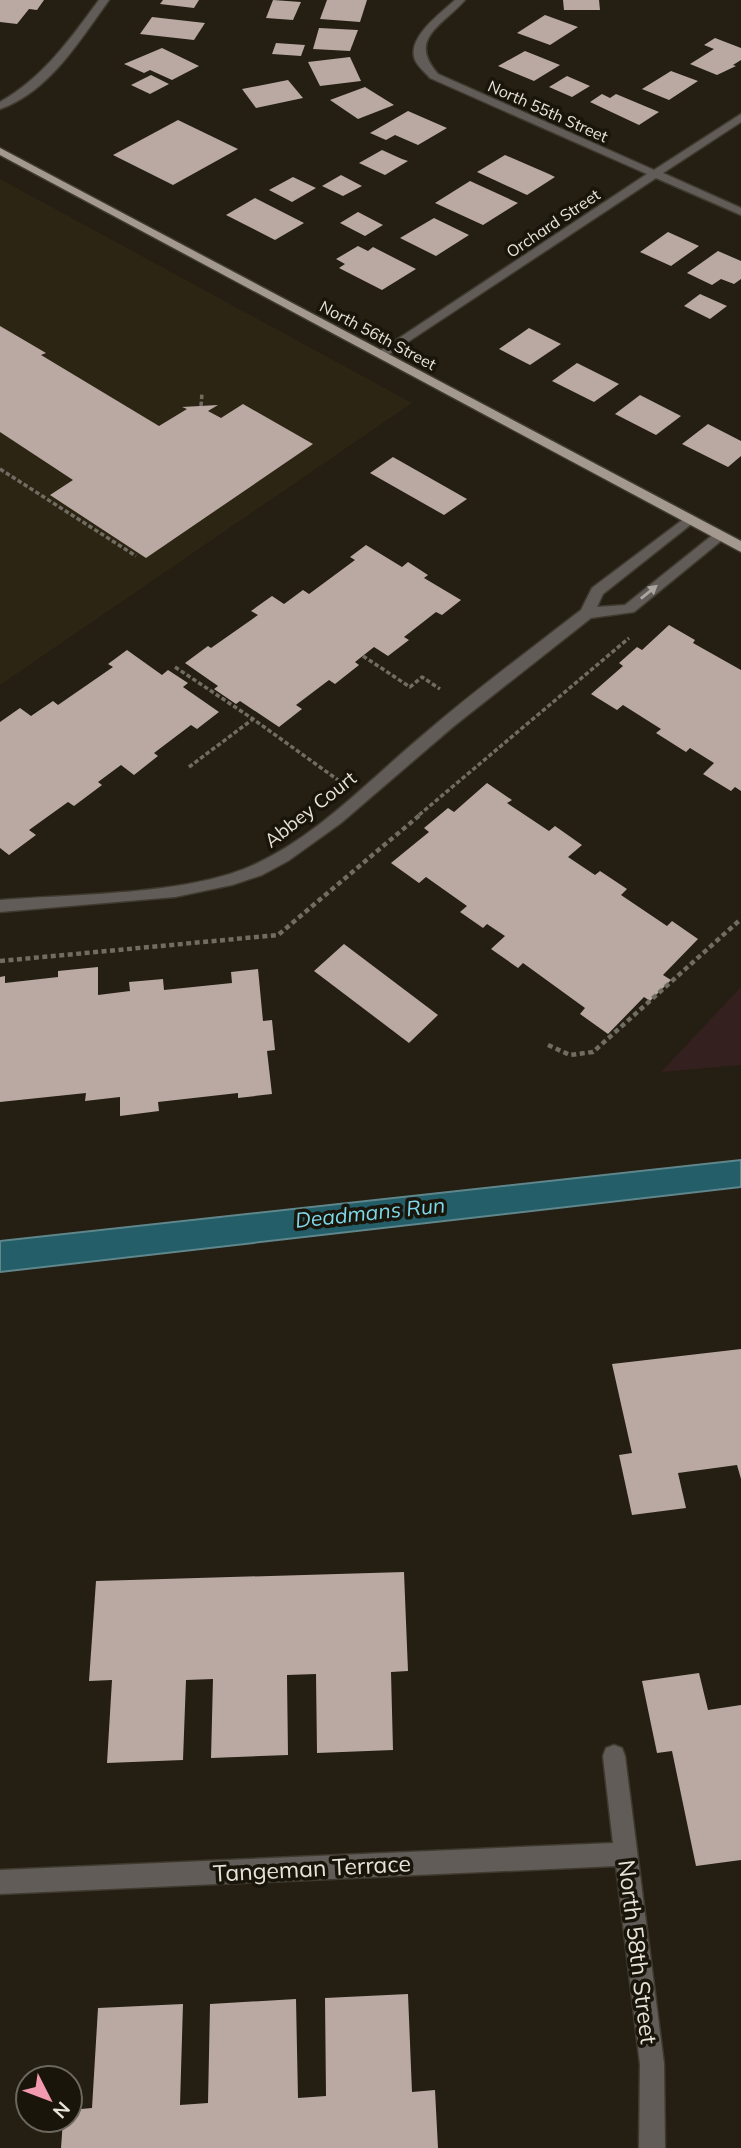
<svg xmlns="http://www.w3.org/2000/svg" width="741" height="2148" viewBox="0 0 741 2148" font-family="Mulish,sans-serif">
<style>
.commercial{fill:#34201f}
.built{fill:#2d2513}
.water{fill:#245e69;stroke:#5e868b;stroke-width:2}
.building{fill:#b9a9a2}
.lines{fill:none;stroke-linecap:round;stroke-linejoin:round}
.minor-casing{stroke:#3f3a2f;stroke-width:3}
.major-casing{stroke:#3f3a2f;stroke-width:3}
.path-far1{stroke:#716c62;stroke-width:3.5;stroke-dasharray:4.5 2.5;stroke-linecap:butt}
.path{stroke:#716c62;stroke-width:4.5;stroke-dasharray:5 3.5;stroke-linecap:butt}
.minor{fill:#615c57;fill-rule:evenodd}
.major{fill:#a3998f;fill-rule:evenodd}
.oneway{fill:#aba6a0}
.labels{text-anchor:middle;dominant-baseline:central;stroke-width:7;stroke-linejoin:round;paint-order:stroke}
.far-street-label{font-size:16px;fill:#e7e3db;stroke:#1a150a}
.street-label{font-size:19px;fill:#e7e3db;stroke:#1a150a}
.water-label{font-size:21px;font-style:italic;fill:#7cd8eb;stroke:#1a150a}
.near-street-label{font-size:23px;fill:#e7e3db;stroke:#1a150a}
</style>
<rect width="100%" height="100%" fill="#241e13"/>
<path class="commercial" d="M 741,987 L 741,1065 L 661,1072 Z"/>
<path class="built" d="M 0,179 L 412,403 L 0,685 Z"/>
<path class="water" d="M 741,1160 L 741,1187 L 0,1272 L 0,1241 Z"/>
<g class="building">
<path d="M 0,0 L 44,0 L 37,10 L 29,9 L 17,24 L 0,22 Z"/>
<path d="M 163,0 L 199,0 L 194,8 L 160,4 Z"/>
<path d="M 273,0 L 301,2 L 293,20 L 266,18 Z"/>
<path d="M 327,0 L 367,0 L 360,22 L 320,19 Z"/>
<path d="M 563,0 L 599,0 L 600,10 L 564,10 Z"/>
<path d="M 545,15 L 578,27 L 550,45 L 517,33 Z"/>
<path d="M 152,17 L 205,23 L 194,40 L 140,34 Z"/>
<path d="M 319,28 L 358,30 L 350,51 L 313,49 Z"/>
<path d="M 715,38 L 741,48 L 741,60 L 733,65 L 736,66 L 717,75 L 690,64 L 714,49 L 704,45 Z"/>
<path d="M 276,43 L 305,45 L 301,56 L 272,54 Z"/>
<path d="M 162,48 L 199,66 L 172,80 L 150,70 L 144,73 L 124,64 Z"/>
<path d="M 525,51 L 560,65 L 534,81 L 498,66 Z"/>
<path d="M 350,57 L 361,81 L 320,86 L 308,62 Z"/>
<path d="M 671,71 L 698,81 L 669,100 L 642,89 Z"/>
<path d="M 151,75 L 169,84 L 150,94 L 131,85 Z"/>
<path d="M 567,76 L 590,86 L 572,97 L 549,87 Z"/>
<path d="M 288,80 L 303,98 L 256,108 L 242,89 Z"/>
<path d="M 365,87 L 394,105 L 358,119 L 330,100 Z"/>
<path d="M 602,94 L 610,98 L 616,94 L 659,112 L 639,125 L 590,102 Z"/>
<path d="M 408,111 L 447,128 L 418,145 L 395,135 L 386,140 L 370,133 Z"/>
<path d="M 178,120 L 238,149 L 173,185 L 113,155 Z"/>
<path d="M 382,150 L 402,159 L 408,161 L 385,175 L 359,163 Z"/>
<path d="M 505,155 L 549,174 L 555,177 L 527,195 L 477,172 Z"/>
<path d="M 341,175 L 362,186 L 343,196 L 322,186 Z"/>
<path d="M 293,177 L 316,188 L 292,202 L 269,190 Z"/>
<path d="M 470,181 L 518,203 L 483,225 L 435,203 Z"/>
<path d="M 255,198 L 304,223 L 275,240 L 226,215 Z"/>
<path d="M 358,212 L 383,225 L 365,236 L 340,223 Z"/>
<path d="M 434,218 L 469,235 L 436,256 L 400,238 Z"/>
<path d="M 668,232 L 699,246 L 671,266 L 640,252 Z"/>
<path d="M 358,246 L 368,251 L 373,247 L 416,269 L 382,290 L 339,268 L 345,264 L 336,259 Z"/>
<path d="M 718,251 L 741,261 L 741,279 L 734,284 L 721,279 L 712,285 L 687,273 Z"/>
<path d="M 700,294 L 727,306 L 710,319 L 684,306 Z"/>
<path d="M 0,326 L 46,353 L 41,355 L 159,426 L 187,409 L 182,407 L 218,405 L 208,411 L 221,418 L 243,404 L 313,444 L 146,558 L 50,495 L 73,480 L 0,432 Z"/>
<path d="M 529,328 L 561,344 L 530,365 L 499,349 Z"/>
<path d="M 577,363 L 619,384 L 594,402 L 552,381 Z"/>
<path d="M 640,395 L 681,416 L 656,435 L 615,414 Z"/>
<path d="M 708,424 L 741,441 L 741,456 L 728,467 L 682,444 Z"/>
<path d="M 393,457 L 467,499 L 444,515 L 370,473 Z"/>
<path d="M 366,545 L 402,567 L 408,562 L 428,575 L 424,578 L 461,600 L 442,615 L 436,612 L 404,637 L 409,640 L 388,656 L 374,647 L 355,662 L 359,665 L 335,684 L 329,680 L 296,705 L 302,709 L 279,727 L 240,701 L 236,704 L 214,689 L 218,686 L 185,663 L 208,646 L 211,648 L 258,615 L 251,611 L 272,596 L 284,604 L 303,590 L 309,594 L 355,560 L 350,557 Z"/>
<path d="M 669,625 L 695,640 L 693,643 L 741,670 L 741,791 L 735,787 L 731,791 L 703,774 L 714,763 L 690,748 L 686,752 L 656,733 L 661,729 L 623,705 L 617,710 L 591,694 L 623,666 L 619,663 L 637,647 L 642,650 Z"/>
<path d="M 127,650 L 162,675 L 168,670 L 188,683 L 183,687 L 219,712 L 197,729 L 191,725 L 154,753 L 158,756 L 134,775 L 121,765 L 98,782 L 102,785 L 74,806 L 68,802 L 29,830 L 36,835 L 9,855 L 0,848 L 0,722 L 20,708 L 31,716 L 53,701 L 58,705 L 113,667 L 108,664 Z"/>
<path d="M 487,783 L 512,800 L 507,803 L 549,831 L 555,826 L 582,845 L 568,857 L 595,875 L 600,871 L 627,889 L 621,895 L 667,926 L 672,921 L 698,939 L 663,975 L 671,980 L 650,1001 L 644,997 L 608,1034 L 580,1014 L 585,1008 L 523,963 L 518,968 L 491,949 L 505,936 L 487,924 L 483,928 L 460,912 L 467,906 L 426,877 L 419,883 L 391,863 L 429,832 L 424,828 L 448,808 L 454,812 Z"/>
<path d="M 344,944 L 438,1015 L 409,1043 L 314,971 Z"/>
<path d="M 98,967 L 98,995 L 130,991 L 129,982 L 163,979 L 164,990 L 232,983 L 231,972 L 258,969 L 263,1021 L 272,1020 L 275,1050 L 267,1051 L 272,1094 L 238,1098 L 238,1093 L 158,1102 L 159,1111 L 120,1116 L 120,1097 L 85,1101 L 86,1093 L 0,1102 L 0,977 L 5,976 L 5,983 L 58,977 L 58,971 Z"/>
<path d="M 741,1349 L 741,1479 L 737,1465 L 678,1473 L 686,1508 L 632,1515 L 619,1455 L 632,1453 L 612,1364 Z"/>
<path d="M 404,1572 L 408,1671 L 391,1672 L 393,1750 L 317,1753 L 316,1674 L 287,1675 L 288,1755 L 211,1758 L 213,1679 L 186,1680 L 183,1760 L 107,1763 L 112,1680 L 89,1681 L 96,1581 Z"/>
<path d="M 699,1673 L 708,1710 L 741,1705 L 741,1860 L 696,1866 L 672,1751 L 657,1753 L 642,1681 Z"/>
<path d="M 408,1994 L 412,2092 L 435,2090 L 438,2148 L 61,2148 L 63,2120 L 70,2120 L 70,2110 L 92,2108 L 98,2008 L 183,2004 L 180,2105 L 208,2103 L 210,2004 L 296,1999 L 298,2098 L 326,2096 L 325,1998 Z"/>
</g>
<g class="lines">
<defs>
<g id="minor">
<path d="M 99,0 L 109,0 C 80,40 49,92 0,109 L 0,102 C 44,77 70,39 99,0 Z"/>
<path d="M 455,0 L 465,0 C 442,26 407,39 438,74 L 654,170 L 741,114 L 741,122 L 663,173 L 741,208 L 741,215 L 656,178 L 382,359 L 376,355 L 378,352 L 647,174 L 430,78 C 426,73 418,67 415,60 C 406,38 441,13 455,0 Z"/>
<path d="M 689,515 L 696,519 L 694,522 L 603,594 L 597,607 L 625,605 L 715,533 L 720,532 L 727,536 L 634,612 L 591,618 L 454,726 L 341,823 L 288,861 L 262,875 L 232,885 L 175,897 L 0,912 L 0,900 C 74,894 185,895 251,866 C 317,837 369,780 423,735 C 474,691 528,651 581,610 L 592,588 Z"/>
<path d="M 614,1745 L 622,1748 L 625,1756 L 664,2064 L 665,2148 L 639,2148 L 640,2064 L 616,1866 L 0,1894 L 0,1870 L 613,1843 L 603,1756 L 606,1748 Z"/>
</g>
<path id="major" d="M 0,148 L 741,541 L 741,552 L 0,155 Z"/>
</defs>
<use href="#minor" class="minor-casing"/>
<use href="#major" class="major-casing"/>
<g class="path-far1">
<path d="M 201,406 L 202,393"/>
<path d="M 0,469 L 136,556"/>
<path d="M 363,656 L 410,687 L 422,677 L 440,689"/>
<path d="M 175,667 L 253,719"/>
<path d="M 189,767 L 253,719 L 338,780"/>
<path d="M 419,815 L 629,638"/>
</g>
<g class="path">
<path d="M 0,961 L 278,935 L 421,814"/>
<path d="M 548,1045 L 570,1055 L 593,1052 L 741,919"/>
</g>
<use href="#minor" class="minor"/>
<use href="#major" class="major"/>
</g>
<defs><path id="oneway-solid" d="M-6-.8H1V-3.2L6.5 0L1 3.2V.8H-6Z" transform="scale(1.75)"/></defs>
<use class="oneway" href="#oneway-solid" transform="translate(649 592) rotate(-39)"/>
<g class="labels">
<g class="far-street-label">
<text transform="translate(548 111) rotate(24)">North 55th Street</text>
<text transform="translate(553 223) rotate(-34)">Orchard Street</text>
<text transform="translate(378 335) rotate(28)">North 56th Street</text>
</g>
<g class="street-label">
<text transform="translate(310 809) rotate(-38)">Abbey Court</text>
</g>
<g class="water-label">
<text transform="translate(370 1212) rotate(-6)">Deadmans Run</text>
</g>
<g class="near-street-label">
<text transform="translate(312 1868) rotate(-3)">Tangeman Terrace</text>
<text transform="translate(638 1952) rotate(83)">North 58th Street</text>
</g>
</g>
<g transform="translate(49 2099) rotate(132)"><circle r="33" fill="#1a150a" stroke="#6c675e" stroke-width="2"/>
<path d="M0-5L12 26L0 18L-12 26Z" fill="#f29aaf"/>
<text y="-10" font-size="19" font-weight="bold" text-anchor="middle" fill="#e7e3db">N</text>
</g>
</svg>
